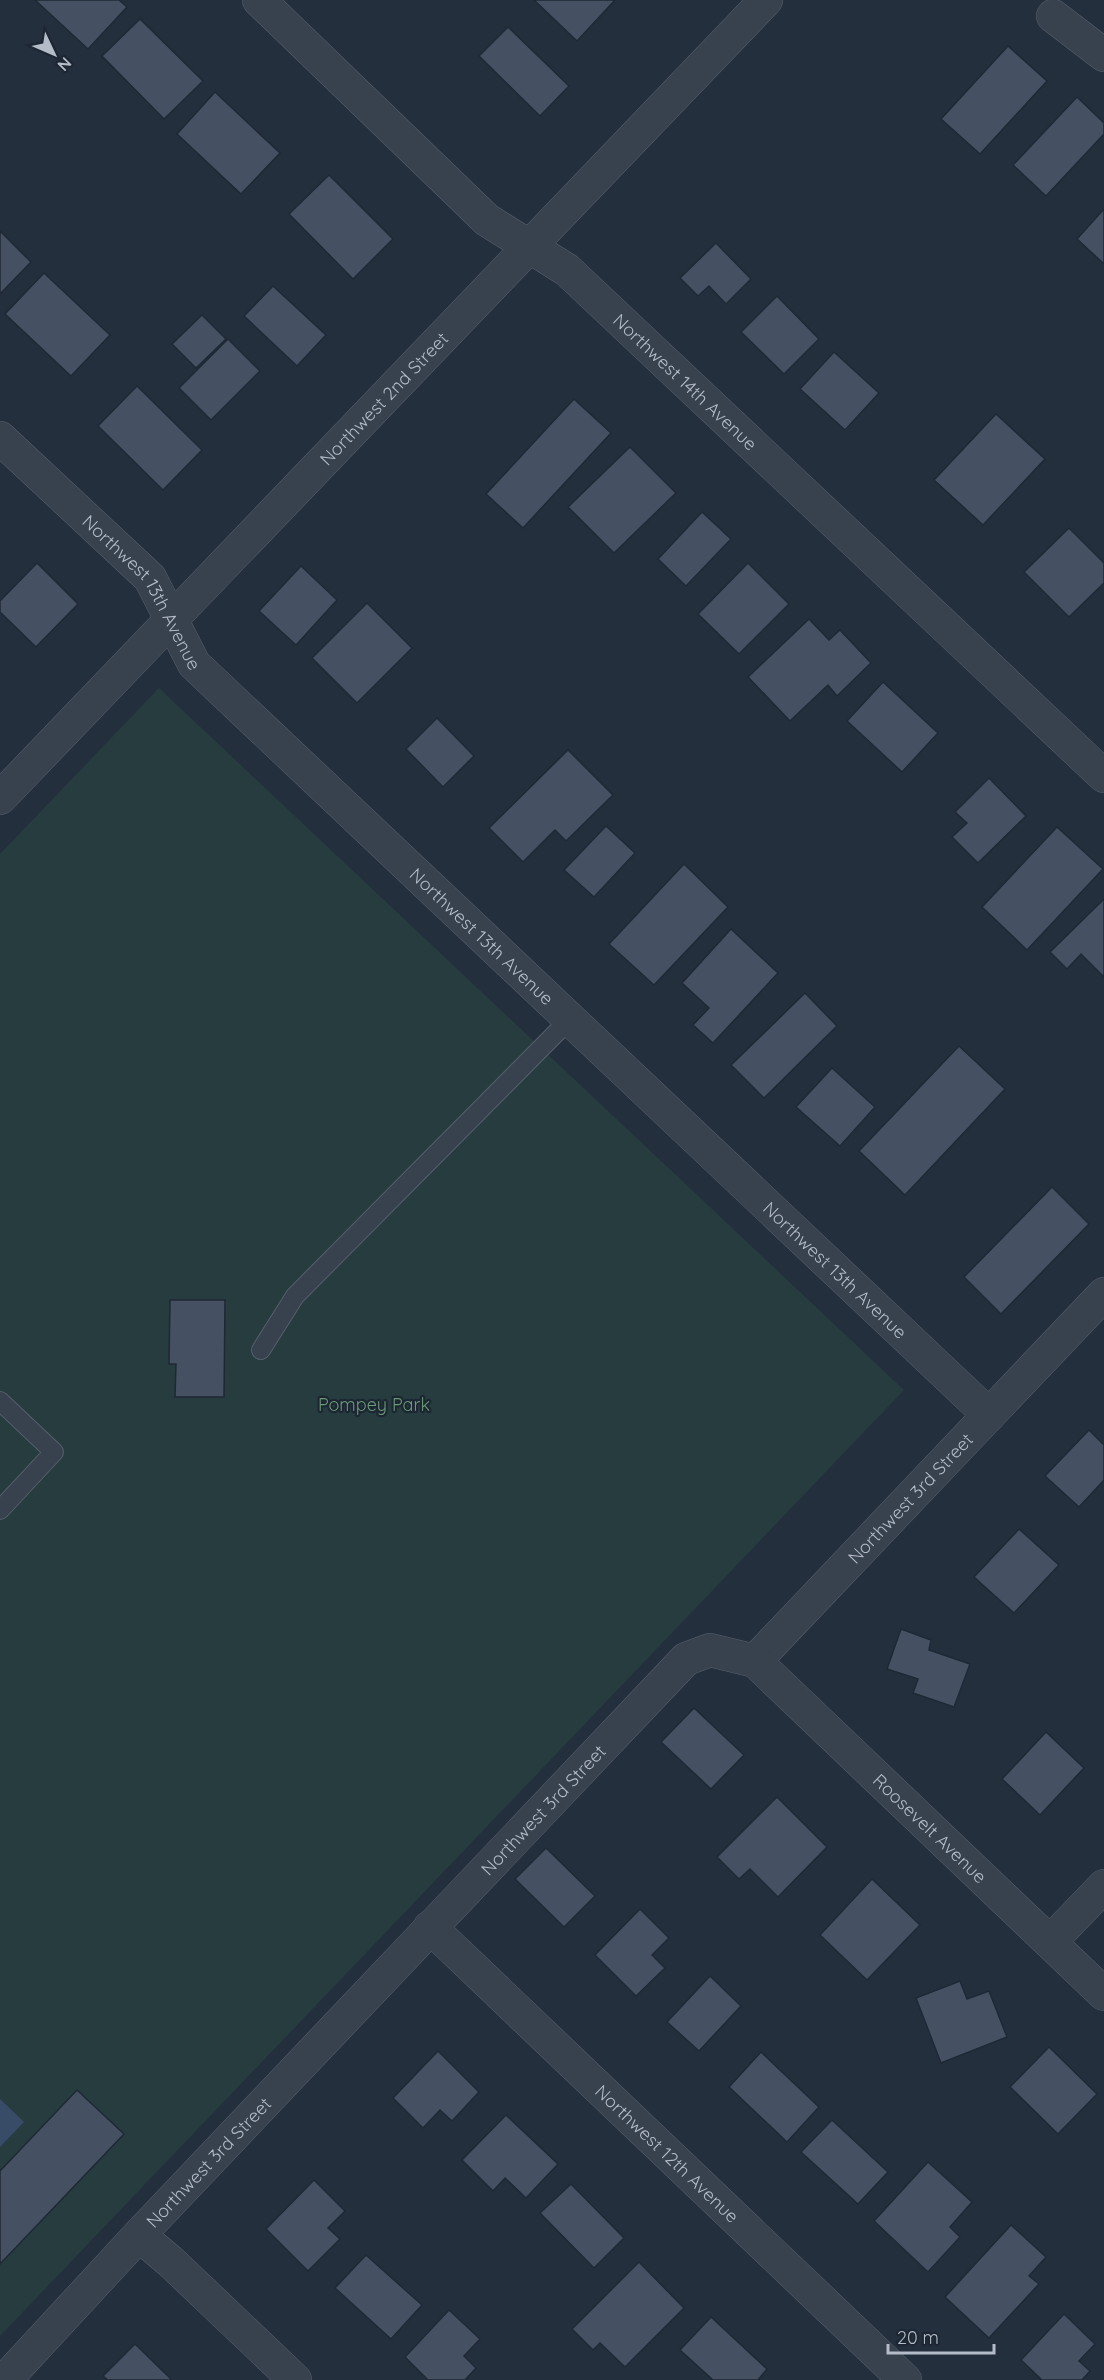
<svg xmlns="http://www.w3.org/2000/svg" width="1104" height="2380" viewBox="0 0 1104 2380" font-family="Quicksand,sans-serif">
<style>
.green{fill:#263c3f}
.water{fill:#394c67}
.building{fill:#455162;stroke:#1f2835;stroke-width:1.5}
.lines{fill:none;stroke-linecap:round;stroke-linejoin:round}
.lane-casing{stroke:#565f6c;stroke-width:20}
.street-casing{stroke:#565f6c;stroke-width:34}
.lane{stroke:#38414e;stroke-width:18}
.street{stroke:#38414e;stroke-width:33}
.labels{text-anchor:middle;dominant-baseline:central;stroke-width:4.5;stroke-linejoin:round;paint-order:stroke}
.street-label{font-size:18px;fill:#b4bcc9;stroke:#1d2633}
.park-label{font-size:18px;fill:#6b9a76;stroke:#1d2633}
</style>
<rect width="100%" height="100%" fill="#242f3e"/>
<path class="green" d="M 159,688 L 904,1390 L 0,2336 L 0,854 Z"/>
<path class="water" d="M 0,2099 L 24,2122 L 0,2147 Z"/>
<g class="building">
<path d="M 35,0 L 119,0 L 127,7 L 88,49 Z"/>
<path d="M 534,0 L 615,0 L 577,41 Z"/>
<path d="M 140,19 L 203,81 L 164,119 L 102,56 Z"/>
<path d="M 508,27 L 569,86 L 540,116 L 479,56 Z"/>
<path d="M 1008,46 L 1047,81 L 980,154 L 941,119 Z"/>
<path d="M 215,92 L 280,153 L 241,194 L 177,134 Z"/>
<path d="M 1077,97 L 1104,123 L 1104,134 L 1046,196 L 1013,165 Z"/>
<path d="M 329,175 L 393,239 L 353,279 L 289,214 Z"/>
<path d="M 1104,209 L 1104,264 L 1077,239 Z"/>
<path d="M 0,231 L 31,262 L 0,294 Z"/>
<path d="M 716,243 L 751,279 L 726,304 L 709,286 L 698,296 L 680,278 Z"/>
<path d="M 44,273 L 110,335 L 71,376 L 5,314 Z"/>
<path d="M 273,286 L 326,335 L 297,366 L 244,316 Z"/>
<path d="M 777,296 L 819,339 L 784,374 L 741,332 Z"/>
<path d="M 202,315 L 226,339 L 196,368 L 172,344 Z"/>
<path d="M 228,339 L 260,371 L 211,420 L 179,388 Z"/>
<path d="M 834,352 L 879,393 L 845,430 L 800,389 Z"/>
<path d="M 137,386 L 202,450 L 163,490 L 98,426 Z"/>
<path d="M 574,399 L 611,433 L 523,528 L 486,494 Z"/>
<path d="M 996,414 L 1045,459 L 983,525 L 934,480 Z"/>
<path d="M 630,447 L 676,493 L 614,553 L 568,507 Z"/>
<path d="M 702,512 L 731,539 L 686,586 L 658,559 Z"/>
<path d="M 1069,528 L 1104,563 L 1104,583 L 1069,617 L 1024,572 Z"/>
<path d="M 37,563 L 78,604 L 36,647 L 0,612 L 0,601 Z"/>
<path d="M 748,563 L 789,604 L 739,654 L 698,614 Z"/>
<path d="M 301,566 L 337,600 L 296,645 L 259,611 Z"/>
<path d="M 367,603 L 412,648 L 357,703 L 312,658 Z"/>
<path d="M 809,619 L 829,640 L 840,630 L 871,663 L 837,696 L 828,685 L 790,721 L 748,677 Z"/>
<path d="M 883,682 L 938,733 L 902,772 L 847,721 Z"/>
<path d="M 437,718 L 474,756 L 443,787 L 406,749 Z"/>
<path d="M 568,750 L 613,795 L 566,841 L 555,830 L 523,862 L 489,828 Z"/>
<path d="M 989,778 L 1026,816 L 978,863 L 952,837 L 967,823 L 955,812 Z"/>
<path d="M 606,826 L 635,853 L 594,897 L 564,870 Z"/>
<path d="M 1057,827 L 1103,869 L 1027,950 L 982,907 Z"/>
<path d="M 684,864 L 728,907 L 654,985 L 609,944 Z"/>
<path d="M 1104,899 L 1104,977 L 1081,954 L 1067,969 L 1050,952 Z"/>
<path d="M 731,929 L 778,973 L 713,1043 L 693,1025 L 709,1008 L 682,983 Z"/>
<path d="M 805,993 L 837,1026 L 764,1098 L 731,1065 Z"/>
<path d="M 959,1046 L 1005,1089 L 905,1195 L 859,1151 Z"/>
<path d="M 832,1068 L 875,1107 L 840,1146 L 796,1107 Z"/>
<path d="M 1052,1187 L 1089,1224 L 1001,1314 L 964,1277 Z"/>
<path d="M 170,1300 L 225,1300 L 224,1397 L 175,1397 L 176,1364 L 169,1364 Z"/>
<path d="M 1089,1430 L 1104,1445 L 1104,1480 L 1079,1507 L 1045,1476 Z"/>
<path d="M 1019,1529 L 1059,1565 L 1014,1613 L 974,1577 Z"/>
<path d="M 901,1629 L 931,1640 L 929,1650 L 970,1664 L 954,1707 L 913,1693 L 918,1679 L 887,1669 Z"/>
<path d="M 694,1708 L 744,1755 L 711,1789 L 661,1742 Z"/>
<path d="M 1046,1732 L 1084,1768 L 1040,1815 L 1002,1779 Z"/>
<path d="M 777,1797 L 827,1847 L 778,1897 L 750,1869 L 739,1879 L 717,1857 Z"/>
<path d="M 546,1848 L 595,1896 L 564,1927 L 515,1879 Z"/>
<path d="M 872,1879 L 920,1925 L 867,1980 L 820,1935 Z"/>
<path d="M 640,1909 L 669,1938 L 652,1955 L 665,1968 L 636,1996 L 595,1955 Z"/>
<path d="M 710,1976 L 741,2006 L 699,2051 L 667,2022 Z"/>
<path d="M 960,1981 L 967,1999 L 989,1991 L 1007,2037 L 941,2063 L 916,1998 Z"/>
<path d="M 1049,2047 L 1097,2094 L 1058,2134 L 1010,2087 Z"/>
<path d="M 438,2051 L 479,2092 L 452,2121 L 440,2110 L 423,2128 L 393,2098 Z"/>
<path d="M 761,2052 L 819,2107 L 787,2142 L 729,2087 Z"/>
<path d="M 77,2090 L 124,2134 L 0,2264 L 0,2171 Z"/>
<path d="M 506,2115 L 558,2164 L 526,2198 L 505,2178 L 493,2191 L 462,2160 Z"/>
<path d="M 832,2120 L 888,2172 L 858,2204 L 801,2152 Z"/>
<path d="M 928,2162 L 972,2202 L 950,2227 L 960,2237 L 928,2272 L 874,2221 Z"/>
<path d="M 314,2180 L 345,2211 L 328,2228 L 340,2239 L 308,2271 L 266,2229 Z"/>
<path d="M 571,2184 L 624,2238 L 594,2268 L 540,2213 Z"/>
<path d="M 1011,2225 L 1046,2257 L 1029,2276 L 1039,2284 L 989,2338 L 945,2297 Z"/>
<path d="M 366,2255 L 422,2305 L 391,2339 L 335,2288 Z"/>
<path d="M 639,2262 L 684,2308 L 625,2367 L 600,2343 L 593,2350 L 572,2329 Z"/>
<path d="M 449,2310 L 480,2339 L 464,2356 L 476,2368 L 465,2380 L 428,2380 L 405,2357 Z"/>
<path d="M 1064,2314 L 1095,2344 L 1079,2361 L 1090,2371 L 1082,2380 L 1042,2380 L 1021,2360 Z"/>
<path d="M 711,2317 L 767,2369 L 758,2380 L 713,2380 L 680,2350 Z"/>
<path d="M 135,2344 L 172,2380 L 108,2380 L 103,2376 Z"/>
</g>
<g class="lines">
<defs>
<g id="lane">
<path d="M 261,1350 L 295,1296 L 570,1019"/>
<path d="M 0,1401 L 54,1452 L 0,1510"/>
</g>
<g id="street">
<path id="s1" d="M 259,0 L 487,220 L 567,270 L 1104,776"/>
<path d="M 1053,16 L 1104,55"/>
<path id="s2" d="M 0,438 L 150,578 L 194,664 L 989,1415"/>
<path id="s3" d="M 0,798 L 766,0"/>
<path id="s4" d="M 755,1661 L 1104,1294"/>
<path id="s5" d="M 755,1661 L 1104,1994"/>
<path id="s6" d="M 430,1927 L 905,2380"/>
<path d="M 1050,1942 L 1104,1886"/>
<path d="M 139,2235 L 171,2262 L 295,2380"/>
<path id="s7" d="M 5,2380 L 139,2235 L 686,1659 L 710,1650 L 755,1661"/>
</g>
</defs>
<use href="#lane" class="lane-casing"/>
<use href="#street" class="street-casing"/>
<use href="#lane" class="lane"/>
<use href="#street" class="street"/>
</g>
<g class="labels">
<g class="street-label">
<text stroke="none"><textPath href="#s1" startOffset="574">Northwest 14th Avenue</textPath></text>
<text stroke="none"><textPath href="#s3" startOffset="554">Northwest 2nd Street</textPath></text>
<text stroke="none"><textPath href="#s2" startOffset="212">Northwest 13th Avenue</textPath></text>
<text stroke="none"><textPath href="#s2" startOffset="698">Northwest 13th Avenue</textPath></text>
<text stroke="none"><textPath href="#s2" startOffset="1184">Northwest 13th Avenue</textPath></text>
<text stroke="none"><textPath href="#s4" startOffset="225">Northwest 3rd Street</textPath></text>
<text stroke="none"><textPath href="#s7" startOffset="784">Northwest 3rd Street</textPath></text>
<text stroke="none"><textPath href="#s5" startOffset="242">Roosevelt Avenue</textPath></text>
<text stroke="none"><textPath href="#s6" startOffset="328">Northwest 12th Avenue</textPath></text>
<text stroke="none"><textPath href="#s7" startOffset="298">Northwest 3rd Street</textPath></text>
</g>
<g class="park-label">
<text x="374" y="1404">Pompey Park</text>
</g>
</g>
<g transform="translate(54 54) rotate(134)" stroke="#1d2633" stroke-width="4.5" paint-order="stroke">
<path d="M0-4.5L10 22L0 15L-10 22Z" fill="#b4bcc9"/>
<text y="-9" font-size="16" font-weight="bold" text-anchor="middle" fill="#b4bcc9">N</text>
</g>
<path d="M888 2344v9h106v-9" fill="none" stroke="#b4bcc9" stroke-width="3"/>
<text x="897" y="2344" font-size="18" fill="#b4bcc9" stroke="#1d2633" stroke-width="4.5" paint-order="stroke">20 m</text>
</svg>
